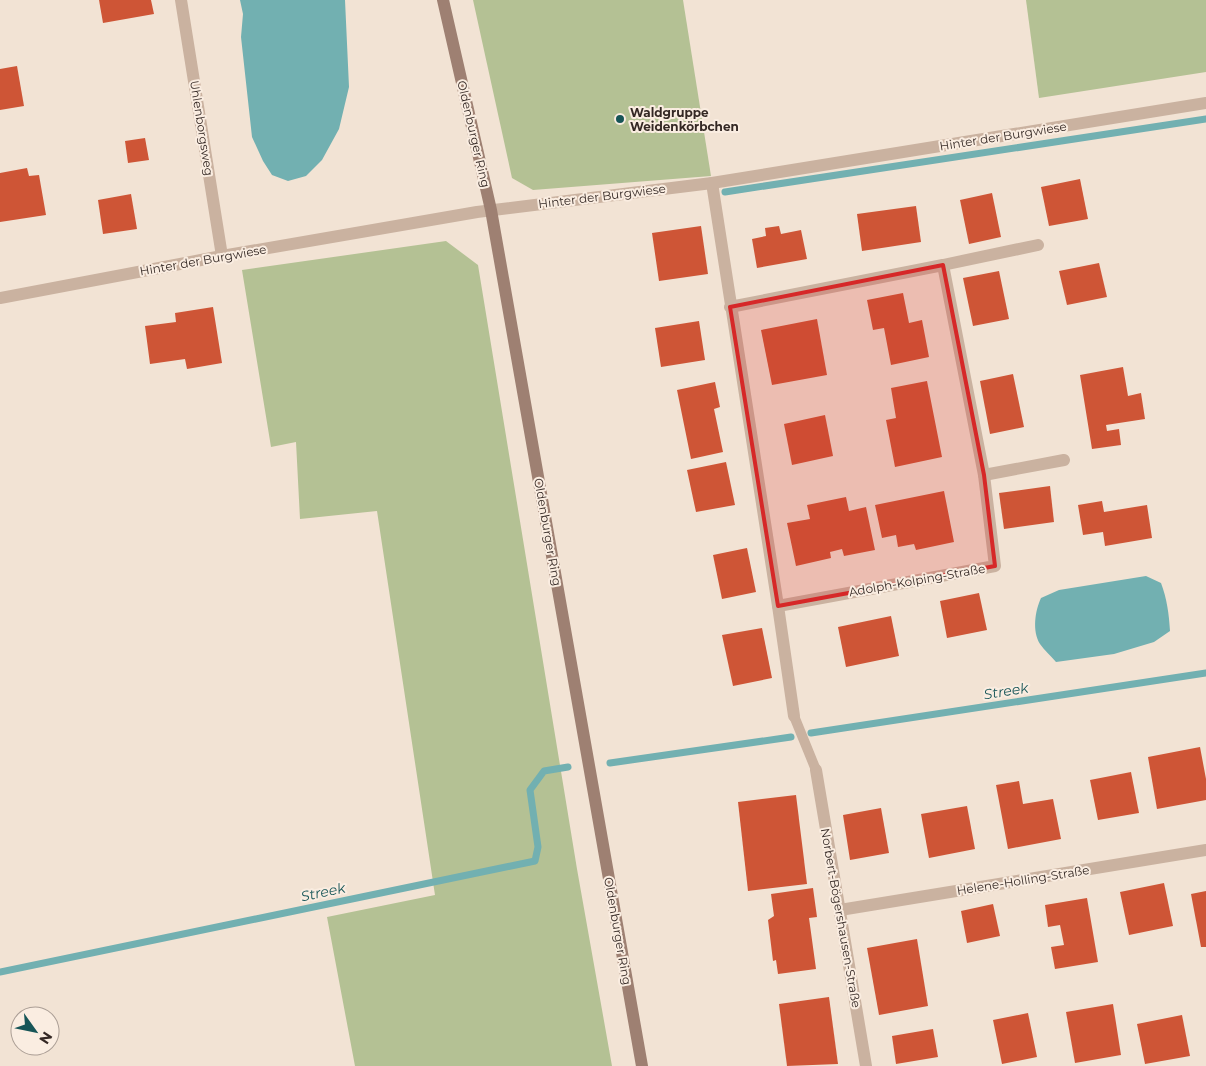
<svg xmlns="http://www.w3.org/2000/svg" width="1206" height="1066" viewBox="0 0 1206 1066" font-family="Montserrat,sans-serif">
<style>
.green{fill:#b4c194}
.water{fill:#72b0b1}
.lines{fill:none;stroke-linecap:round;stroke-linejoin:round}
.stream{stroke:#72b0b1;stroke-width:7}
.building{fill:#ce5536}
.service{stroke:#cab2a0;stroke-width:10}
.minor{stroke:#cab2a0;stroke-width:12}
.secondary{stroke:#9e8072;stroke-width:12}
.marked{fill:#d62828;fill-opacity:0.2;stroke:#d62828;stroke-width:4;stroke-linejoin:round}
.poi-dot{fill:#175557;stroke:#faede1;stroke-width:2}
.labels{text-anchor:middle;dominant-baseline:central;stroke-width:4;stroke-linejoin:round;paint-order:stroke}
.poi-label{font-size:12px;font-weight:bold;fill:#342824;stroke:#faede1;text-anchor:start}
.street-label{font-size:12px;fill:#342824;stroke:#faede1}
.water-label{font-size:14px;font-style:italic;fill:#175557;stroke:#faede1}
</style>
<rect width="100%" height="100%" fill="#f2e3d4"/>
<g class="green">
<path d="M 473,0 L 683,0 L 711,176 L 533,190 L 512,178 Z"/>
<path d="M 1026,0 L 1206,0 L 1206,72 L 1039,98 Z"/>
<path d="M 446,241 L 478,265 L 577,869 L 612,1066 L 355,1066 L 327,917 L 435,895 L 377,511 L 300,519 L 296,442 L 271,447 L 242,270 Z"/>
</g>
<g class="water">
<path d="M 240,0 L 345,0 L 349,87 L 339,129 L 322,160 L 306,176 L 288,181 L 272,175 L 263,161 L 252,137 L 241,37 L 243,14 Z"/>
<path d="M 1146,576 L 1161,583 C 1167,599 1169,614 1170,631 L 1154,642 L 1114,654 L 1056,662 C 1051,656 1044,650 1040,644 C 1032,631 1035,611 1041,598 L 1059,590 Z"/>
</g>
<g class="lines">
<g class="stream">
<path d="M 725,192 L 1206,119"/>
<path d="M 811,733 L 1206,673"/>
<path d="M 610,763 L 791,737"/>
<path d="M 0,972 L 535,861 L 538,847 L 530,790 L 544,771 L 568,767"/>
</g>
</g>
<g class="building">
<path d="M 99,0 L 151,0 L 154,14 L 103,23 Z"/>
<path d="M 17,66 L 24,106 L 0,110 L 0,69 Z"/>
<path d="M 145,138 L 149,160 L 128,163 L 125,141 Z"/>
<path d="M 27,168 L 29,176 L 39,175 L 46,215 L 0,222 L 0,173 Z"/>
<path d="M 1080,179 L 1088,219 L 1049,226 L 1041,187 Z"/>
<path d="M 992,193 L 1001,237 L 969,244 L 960,200 Z"/>
<path d="M 131,194 L 137,229 L 103,234 L 98,200 Z"/>
<path d="M 916,206 L 921,242 L 862,251 L 857,214 Z"/>
<path d="M 701,226 L 708,274 L 659,281 L 652,233 Z"/>
<path d="M 779,226 L 781,234 L 801,230 L 807,259 L 757,268 L 752,239 L 766,236 L 765,228 Z"/>
<path d="M 1099,263 L 1107,297 L 1067,305 L 1059,271 Z"/>
<path d="M 999,271 L 1009,319 L 973,326 L 963,278 Z"/>
<path d="M 903,293 L 909,323 L 922,320 L 929,357 L 891,365 L 884,328 L 873,330 L 867,300 Z"/>
<path d="M 213,307 L 222,363 L 187,369 L 185,359 L 150,364 L 145,326 L 176,322 L 175,313 Z"/>
<path d="M 817,319 L 827,375 L 772,385 L 761,330 Z"/>
<path d="M 699,321 L 705,360 L 661,367 L 655,328 Z"/>
<path d="M 1123,367 L 1128,396 L 1141,393 L 1145,419 L 1106,425 L 1107,431 L 1119,429 L 1121,445 L 1092,449 L 1080,375 Z"/>
<path d="M 1013,374 L 1024,427 L 990,434 L 980,381 Z"/>
<path d="M 927,381 L 942,457 L 895,467 L 886,420 L 896,418 L 891,388 Z"/>
<path d="M 715,382 L 720,407 L 714,409 L 723,452 L 691,459 L 677,390 Z"/>
<path d="M 825,415 L 833,456 L 792,465 L 784,424 Z"/>
<path d="M 726,462 L 735,505 L 696,512 L 687,470 Z"/>
<path d="M 1050,486 L 1054,522 L 1004,529 L 999,493 Z"/>
<path d="M 944,491 L 954,542 L 916,550 L 914,544 L 898,547 L 896,535 L 882,538 L 875,505 Z"/>
<path d="M 846,497 L 849,511 L 866,507 L 875,550 L 844,556 L 842,549 L 830,552 L 831,558 L 796,566 L 787,523 L 810,519 L 807,505 Z"/>
<path d="M 1102,501 L 1104,512 L 1147,505 L 1152,538 L 1105,546 L 1103,532 L 1083,535 L 1078,505 Z"/>
<path d="M 747,548 L 756,592 L 722,599 L 713,555 Z"/>
<path d="M 979,593 L 987,630 L 947,638 L 940,601 Z"/>
<path d="M 891,616 L 899,656 L 846,667 L 838,627 Z"/>
<path d="M 762,628 L 772,678 L 733,686 L 722,635 Z"/>
<path d="M 1200,747 L 1206,779 L 1206,800 L 1157,809 L 1148,757 Z"/>
<path d="M 1131,772 L 1139,813 L 1098,820 L 1090,780 Z"/>
<path d="M 1019,781 L 1023,804 L 1053,799 L 1061,839 L 1008,849 L 996,785 Z"/>
<path d="M 796,795 L 807,884 L 748,891 L 738,802 Z"/>
<path d="M 967,806 L 975,849 L 929,858 L 921,814 Z"/>
<path d="M 881,808 L 889,853 L 850,860 L 843,815 Z"/>
<path d="M 1164,883 L 1173,926 L 1129,935 L 1120,892 Z"/>
<path d="M 813,888 L 817,917 L 809,918 L 816,969 L 778,974 L 776,960 L 773,961 L 768,920 L 774,916 L 771,894 Z"/>
<path d="M 1206,891 L 1206,947 L 1201,947 L 1191,894 Z"/>
<path d="M 1087,898 L 1098,962 L 1055,969 L 1051,947 L 1064,945 L 1060,925 L 1048,927 L 1045,905 Z"/>
<path d="M 993,904 L 1000,936 L 967,943 L 961,911 Z"/>
<path d="M 917,939 L 928,1006 L 879,1015 L 867,948 Z"/>
<path d="M 829,997 L 838,1064 L 787,1066 L 779,1004 Z"/>
<path d="M 1113,1004 L 1121,1055 L 1075,1063 L 1066,1012 Z"/>
<path d="M 1028,1013 L 1037,1057 L 1002,1064 L 993,1020 Z"/>
<path d="M 1182,1015 L 1190,1056 L 1145,1064 L 1137,1024 Z"/>
<path d="M 933,1029 L 938,1057 L 896,1064 L 892,1036 Z"/>
</g>
<g class="lines">
<path class="service" d="M 794,716 L 816,770"/>
<g class="minor">
<path d="M 181,0 L 222,256"/>
<path d="M 712,183 L 778,606 L 995,566 L 984,475 L 943,265 L 730,307"/>
<path d="M 943,265 L 1038,245"/>
<path d="M 0,298 L 222,256 L 477,212 L 712,183 L 1206,103"/>
<path d="M 984,475 L 1064,460"/>
<path d="M 778,606 L 794,716"/>
<path d="M 816,770 L 866,1066"/>
<path d="M 840,910 L 1206,850"/>
</g>
<path class="secondary" d="M 443,0 L 491,210 L 642,1066"/>
</g>
<path class="marked" d="M 943,265 L 984,475 L 995,566 L 778,606 L 730,307 Z"/>
<circle class="poi-dot" cx="620" cy="119" r="5"/>
<g class="labels">
<g class="poi-label">
<text x="630" y="112">Waldgruppe<tspan x="630" dy="14">Weidenkörbchen</tspan></text>
</g>
<g class="street-label">
<text transform="translate(202 128) rotate(81)">Uhlenborgsweg</text>
<text transform="translate(474 134) rotate(77)">Oldenburger Ring</text>
<text transform="translate(1003 136) rotate(-9)">Hinter der Burgwiese</text>
<text transform="translate(602 196) rotate(-7)">Hinter der Burgwiese</text>
<text transform="translate(203 260) rotate(-10)">Hinter der Burgwiese</text>
<text transform="translate(548 532) rotate(80)">Oldenburger Ring</text>
<text transform="translate(917 580) rotate(-10)">Adolph-Kolping-Straße</text>
<text transform="translate(1023 880) rotate(-9)">Helene-Holling-Straße</text>
<text transform="translate(841 918) rotate(80)">Norbert-Bögershausen-Straße</text>
<text transform="translate(618 931) rotate(80)">Oldenburger Ring</text>
</g>
<g class="water-label">
<text transform="translate(1006 691) rotate(-9)">Streek</text>
<text transform="translate(323 892) rotate(-12)">Streek</text>
</g>
</g>
<g transform="translate(35 1031) rotate(123)"><circle r="24" fill="#faede1" stroke="#ab9e95"/>
<path d="M0-4L9 19L0 12L-9 19Z" fill="#175557"/>
<text y="-8" font-size="14" font-weight="bold" text-anchor="middle" fill="#342824">N</text>
</g>
</svg>
